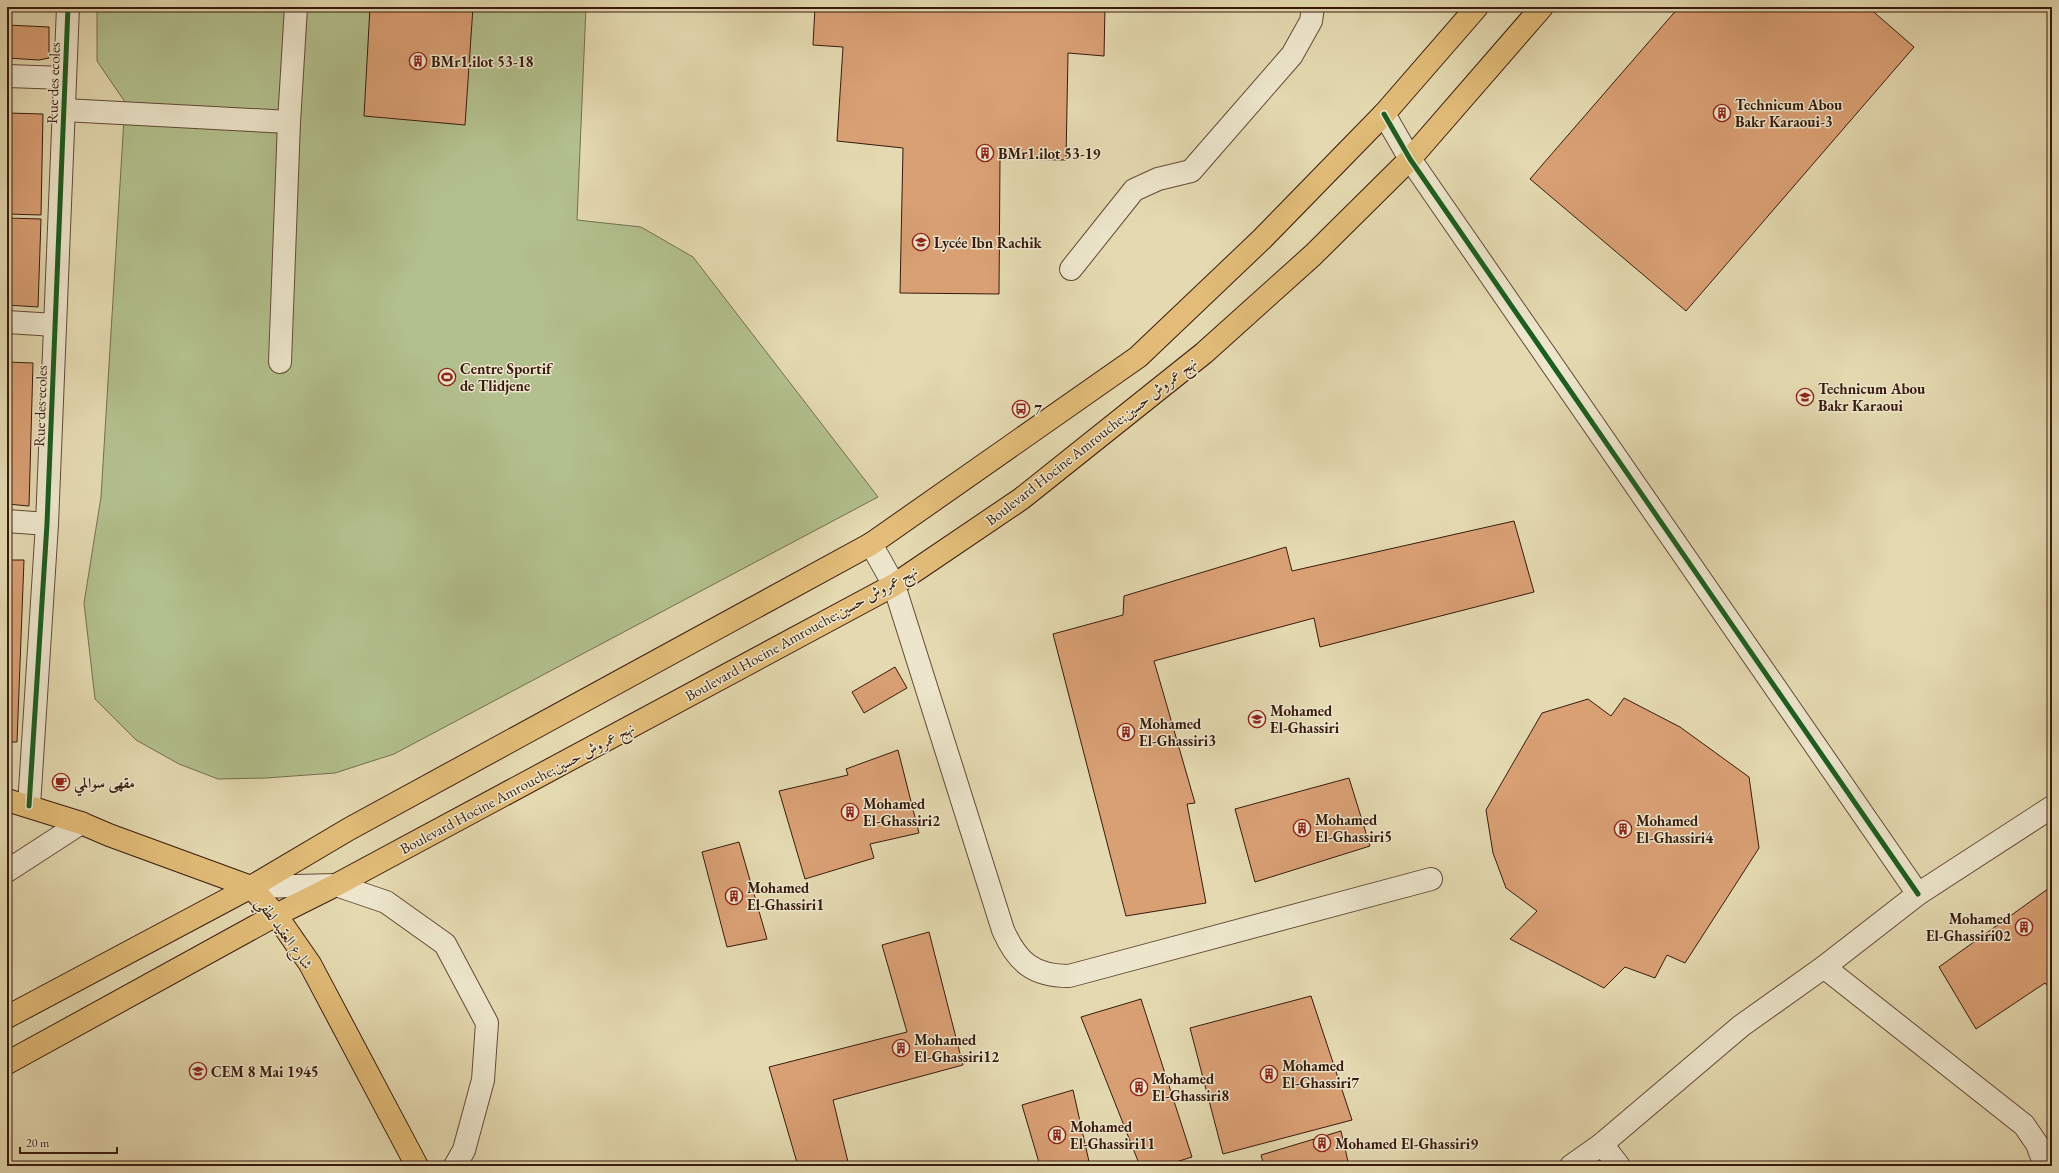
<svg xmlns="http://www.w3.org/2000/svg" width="2059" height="1173" viewBox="0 0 2059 1173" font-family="'EB Garamond',Amiri,serif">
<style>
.green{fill:#b2c08d;stroke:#756e4e}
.building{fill:#d9a074;stroke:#381b0e}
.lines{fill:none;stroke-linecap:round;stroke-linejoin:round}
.minor-casing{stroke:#634a36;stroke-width:24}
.major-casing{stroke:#381b0e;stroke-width:24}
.minor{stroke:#ede6cc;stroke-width:22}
.major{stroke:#e2bc78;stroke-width:22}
.cycleway-casing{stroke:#ede6cc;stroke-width:8}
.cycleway{stroke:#1b5e20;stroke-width:5}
.labels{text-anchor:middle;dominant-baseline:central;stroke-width:3;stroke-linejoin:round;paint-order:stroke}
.poi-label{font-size:15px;font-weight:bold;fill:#381b0e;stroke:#ede6cc;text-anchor:start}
.street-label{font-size:15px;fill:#381b0e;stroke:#ede6cc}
</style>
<rect width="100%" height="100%" fill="#e4d9b0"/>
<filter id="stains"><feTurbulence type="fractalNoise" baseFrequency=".005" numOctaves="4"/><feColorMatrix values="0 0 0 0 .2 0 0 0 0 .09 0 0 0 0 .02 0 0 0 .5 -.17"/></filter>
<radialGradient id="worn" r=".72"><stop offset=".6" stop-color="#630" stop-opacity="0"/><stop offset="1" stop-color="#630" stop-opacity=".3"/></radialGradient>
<path class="green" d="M 97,7 L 586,7 L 577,220 L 641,227 L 693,257 L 878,497 L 394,754 L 335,773 L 266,778 L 218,779 L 179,764 L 136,740 L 95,699 L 84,603 L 101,497 L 125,102 L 97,61 Z"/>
<g class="building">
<path d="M 370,7 L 473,7 L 465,125 L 364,116 Z"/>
<path d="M 815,7 L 1105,7 L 1104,56 L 1068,53 L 1066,160 L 1000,159 L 999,294 L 900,293 L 903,148 L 837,141 L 843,47 L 813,45 Z"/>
<path d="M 1679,7 L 1868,7 L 1914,47 L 1686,311 L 1530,179 Z"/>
<path d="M 7,25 L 49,27 L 49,58 L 39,60 L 7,58 Z"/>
<path d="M 7,113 L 43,114 L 41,215 L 7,214 Z"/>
<path d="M 7,218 L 41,219 L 38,307 L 7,305 Z"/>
<path d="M 7,362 L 33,363 L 29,506 L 7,504 Z"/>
<path d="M 1514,521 L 1534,592 L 1320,647 L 1314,618 L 1154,661 L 1195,803 L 1187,804 L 1206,903 L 1126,916 L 1053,634 L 1123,615 L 1124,596 L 1286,547 L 1292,571 Z"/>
<path d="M 7,560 L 24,560 L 17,742 L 7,742 Z"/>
<path d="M 895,667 L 907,688 L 864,713 L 852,692 Z"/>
<path d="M 1624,698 L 1680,727 L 1749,777 L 1759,848 L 1685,963 L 1667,955 L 1655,978 L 1625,967 L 1604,988 L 1510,939 L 1537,911 L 1506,888 L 1493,853 L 1486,810 L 1542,713 L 1588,699 L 1611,716 Z"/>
<path d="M 898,750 L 919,833 L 870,844 L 874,858 L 805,879 L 779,791 L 848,775 L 846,769 Z"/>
<path d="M 1349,778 L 1370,846 L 1255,882 L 1235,809 Z"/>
<path d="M 739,842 L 767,939 L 727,947 L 702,852 Z"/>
<path d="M 2052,886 L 2052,991 L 2045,983 L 1976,1029 L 1939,967 Z"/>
<path d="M 929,932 L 963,1065 L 833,1100 L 849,1166 L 798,1166 L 769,1067 L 907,1032 L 882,945 Z"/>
<path d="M 1311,996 L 1352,1120 L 1223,1154 L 1190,1028 Z"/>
<path d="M 1141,999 L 1192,1157 L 1163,1166 L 1140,1166 L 1081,1017 Z"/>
<path d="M 1073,1090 L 1090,1166 L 1040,1166 L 1022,1105 Z"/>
<path d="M 1341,1131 L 1349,1166 L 1264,1166 L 1261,1155 Z"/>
<path d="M 1243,1162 L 1244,1166 L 1227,1166 Z"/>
</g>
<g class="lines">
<defs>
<g id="minor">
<path d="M 7,76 L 65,78"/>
<path d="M 64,110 L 289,122"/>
<path d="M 1384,114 L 1410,159 L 1918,894"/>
<path d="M 1071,269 L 1134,190 L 1158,179 L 1191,171 L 1292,55 L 1311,21 L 1313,7"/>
<path d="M 7,322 L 55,325"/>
<path d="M 280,362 L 289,122 L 296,7"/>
<path d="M 7,521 L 47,524"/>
<path d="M 871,544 L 894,585 L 1003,930 C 1017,962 1033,976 1069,976 L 1431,879"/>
<path d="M 29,806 L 47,524 L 68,7"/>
<path d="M 7,871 L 81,823"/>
<path d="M 251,887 L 336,885 L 386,902 L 445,944 L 487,1023 L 483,1080 L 464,1150 L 455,1166"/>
<path d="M 1824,967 L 2024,1125 L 2037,1144 L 2045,1166"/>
<path d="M 1602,1144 L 1619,1166"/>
<path d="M 1571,1166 L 1602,1144 L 1741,1026 L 1824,967 L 1918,894 L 2052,807"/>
</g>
<g id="major">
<path d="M 7,800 L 81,823 L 109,835 L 251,887 L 276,915 L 310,964 L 417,1166"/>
<path d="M 7,1017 L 251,887 L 349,829 L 871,544 L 1138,357 L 1262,239 L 1384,114 L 1477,7"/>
<path d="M 7,1063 L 276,915 L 336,885 L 894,585 L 1021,499 L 1204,353 L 1313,255 L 1410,159 L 1542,7"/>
</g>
</defs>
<use href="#minor" class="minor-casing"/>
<use href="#major" class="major-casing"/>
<use href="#minor" class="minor"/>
<use href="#major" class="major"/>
<defs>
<g id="cycleway">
<path d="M 1384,114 L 1410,159 L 1918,894"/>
<path d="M 29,806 L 47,524 L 68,7"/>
</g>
</defs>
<use href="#cycleway" class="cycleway-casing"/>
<use href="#cycleway" class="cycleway"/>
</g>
<defs>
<symbol id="building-ring" viewBox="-11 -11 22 22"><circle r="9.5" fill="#ede6cc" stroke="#8f2418" stroke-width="1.5"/><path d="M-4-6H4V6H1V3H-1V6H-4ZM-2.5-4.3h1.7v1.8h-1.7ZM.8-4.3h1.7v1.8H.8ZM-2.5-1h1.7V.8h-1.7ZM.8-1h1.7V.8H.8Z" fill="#8f2418"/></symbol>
<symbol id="school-ring" viewBox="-11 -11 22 22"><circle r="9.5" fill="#ede6cc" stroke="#8f2418" stroke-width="1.5"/><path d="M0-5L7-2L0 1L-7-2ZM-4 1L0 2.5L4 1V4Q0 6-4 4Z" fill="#8f2418"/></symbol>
<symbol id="stadium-ring" viewBox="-11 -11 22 22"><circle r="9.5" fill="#ede6cc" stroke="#8f2418" stroke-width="1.5"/><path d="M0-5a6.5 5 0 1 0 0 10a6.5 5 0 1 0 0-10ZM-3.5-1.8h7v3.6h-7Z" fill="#8f2418"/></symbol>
<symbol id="bus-ring" viewBox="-11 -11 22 22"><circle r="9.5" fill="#ede6cc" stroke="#8f2418" stroke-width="1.5"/><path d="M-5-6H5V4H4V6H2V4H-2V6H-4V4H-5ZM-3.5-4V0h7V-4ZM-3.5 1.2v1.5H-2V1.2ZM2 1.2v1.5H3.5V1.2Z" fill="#8f2418"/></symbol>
<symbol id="cafe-ring" viewBox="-11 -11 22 22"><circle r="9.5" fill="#ede6cc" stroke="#8f2418" stroke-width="1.5"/><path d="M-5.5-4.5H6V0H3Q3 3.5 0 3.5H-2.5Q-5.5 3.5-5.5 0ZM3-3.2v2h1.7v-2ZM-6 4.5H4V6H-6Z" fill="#8f2418"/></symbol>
</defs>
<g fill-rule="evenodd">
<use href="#building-ring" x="408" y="51" width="20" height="20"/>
<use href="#building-ring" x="1712" y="103" width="20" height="20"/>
<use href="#building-ring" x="975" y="143" width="20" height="20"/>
<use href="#school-ring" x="911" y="232" width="20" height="20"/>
<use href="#stadium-ring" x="437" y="367" width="20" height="20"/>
<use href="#school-ring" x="1795" y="387" width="20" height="20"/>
<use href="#bus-ring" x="1011" y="399" width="20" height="20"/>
<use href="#school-ring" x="1247" y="709" width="20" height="20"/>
<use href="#building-ring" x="1116" y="722" width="20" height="20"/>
<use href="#cafe-ring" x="51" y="772" width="20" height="20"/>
<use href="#building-ring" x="840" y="802" width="20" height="20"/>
<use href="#building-ring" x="1292" y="818" width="20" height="20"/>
<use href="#building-ring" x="1613" y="819" width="20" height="20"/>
<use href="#building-ring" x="724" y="886" width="20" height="20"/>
<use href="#building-ring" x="2014" y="917" width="20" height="20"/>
<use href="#building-ring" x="891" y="1038" width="20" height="20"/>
<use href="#school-ring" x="188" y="1061" width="20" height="20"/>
<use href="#building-ring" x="1259" y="1064" width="20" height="20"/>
<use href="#building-ring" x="1129" y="1077" width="20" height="20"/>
<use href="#building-ring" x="1047" y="1125" width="20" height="20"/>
<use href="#building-ring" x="1312" y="1133" width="20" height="20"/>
</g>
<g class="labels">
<g class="poi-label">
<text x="431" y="61">BMr1.ilot 53-18</text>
<text x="1735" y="104">Technicum Abou<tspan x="1735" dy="17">Bakr Karaoui-3</tspan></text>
<text x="998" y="153">BMr1.ilot 53-19</text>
<text x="934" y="242">Lycée Ibn Rachik</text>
<text x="460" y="368">Centre Sportif<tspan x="460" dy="17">de Tlidjene</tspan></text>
<text x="1818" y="388">Technicum Abou<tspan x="1818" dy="17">Bakr Karaoui</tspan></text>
<text x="1034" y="409">7</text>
<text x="1270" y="710">Mohamed<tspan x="1270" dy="17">El-Ghassiri</tspan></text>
<text x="1139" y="723">Mohamed<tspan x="1139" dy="17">El-Ghassiri3</tspan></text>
<text x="74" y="782">مقهى سوالمي</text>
<text x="863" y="803">Mohamed<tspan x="863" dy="17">El-Ghassiri2</tspan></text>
<text x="1315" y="819">Mohamed<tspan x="1315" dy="17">El-Ghassiri5</tspan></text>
<text x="1636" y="820">Mohamed<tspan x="1636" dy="17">El-Ghassiri4</tspan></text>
<text x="747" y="887">Mohamed<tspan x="747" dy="17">El-Ghassiri1</tspan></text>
<text x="2011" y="918" text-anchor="end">Mohamed<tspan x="2011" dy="17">El-Ghassiri02</tspan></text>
<text x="914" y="1039">Mohamed<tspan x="914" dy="17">El-Ghassiri12</tspan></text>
<text x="1282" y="1065">Mohamed<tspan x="1282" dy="17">El-Ghassiri7</tspan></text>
<text x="211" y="1071">CEM 8 Mai 1945</text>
<text x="1152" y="1078">Mohamed<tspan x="1152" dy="17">El-Ghassiri8</tspan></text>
<text x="1070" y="1126">Mohamed<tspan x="1070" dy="17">El-Ghassiri11</tspan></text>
<text x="1335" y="1143">Mohamed El-Ghassiri9</text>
</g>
<g class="street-label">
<text transform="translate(53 83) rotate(-88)">Rue des ecoles</text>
<text transform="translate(40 406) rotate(-88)">Rue des ecoles</text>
<text transform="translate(1091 441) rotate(-38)">Boulevard Hocine Amrouche;نهج عمروش حسين</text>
<text transform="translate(801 633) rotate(-29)">Boulevard Hocine Amrouche;نهج عمروش حسين</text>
<text transform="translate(517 788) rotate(-28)">Boulevard Hocine Amrouche;نهج عمروش حسين</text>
<text transform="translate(285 933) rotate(54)">شارع العقيد لطفي</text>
</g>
</g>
<rect width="2059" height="1173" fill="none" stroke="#e4d9b0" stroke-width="24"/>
<rect x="8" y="8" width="2043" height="1157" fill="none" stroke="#381b0e" stroke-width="2"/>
<rect x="12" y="12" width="2035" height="1149" fill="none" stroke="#381b0e"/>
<path d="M20 1147v6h97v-6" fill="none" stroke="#381b0e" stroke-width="2"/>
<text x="26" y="1147" font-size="12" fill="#381b0e" stroke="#ede6cc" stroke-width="3" paint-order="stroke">20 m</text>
<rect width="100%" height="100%" filter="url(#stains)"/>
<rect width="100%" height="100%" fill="url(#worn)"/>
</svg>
